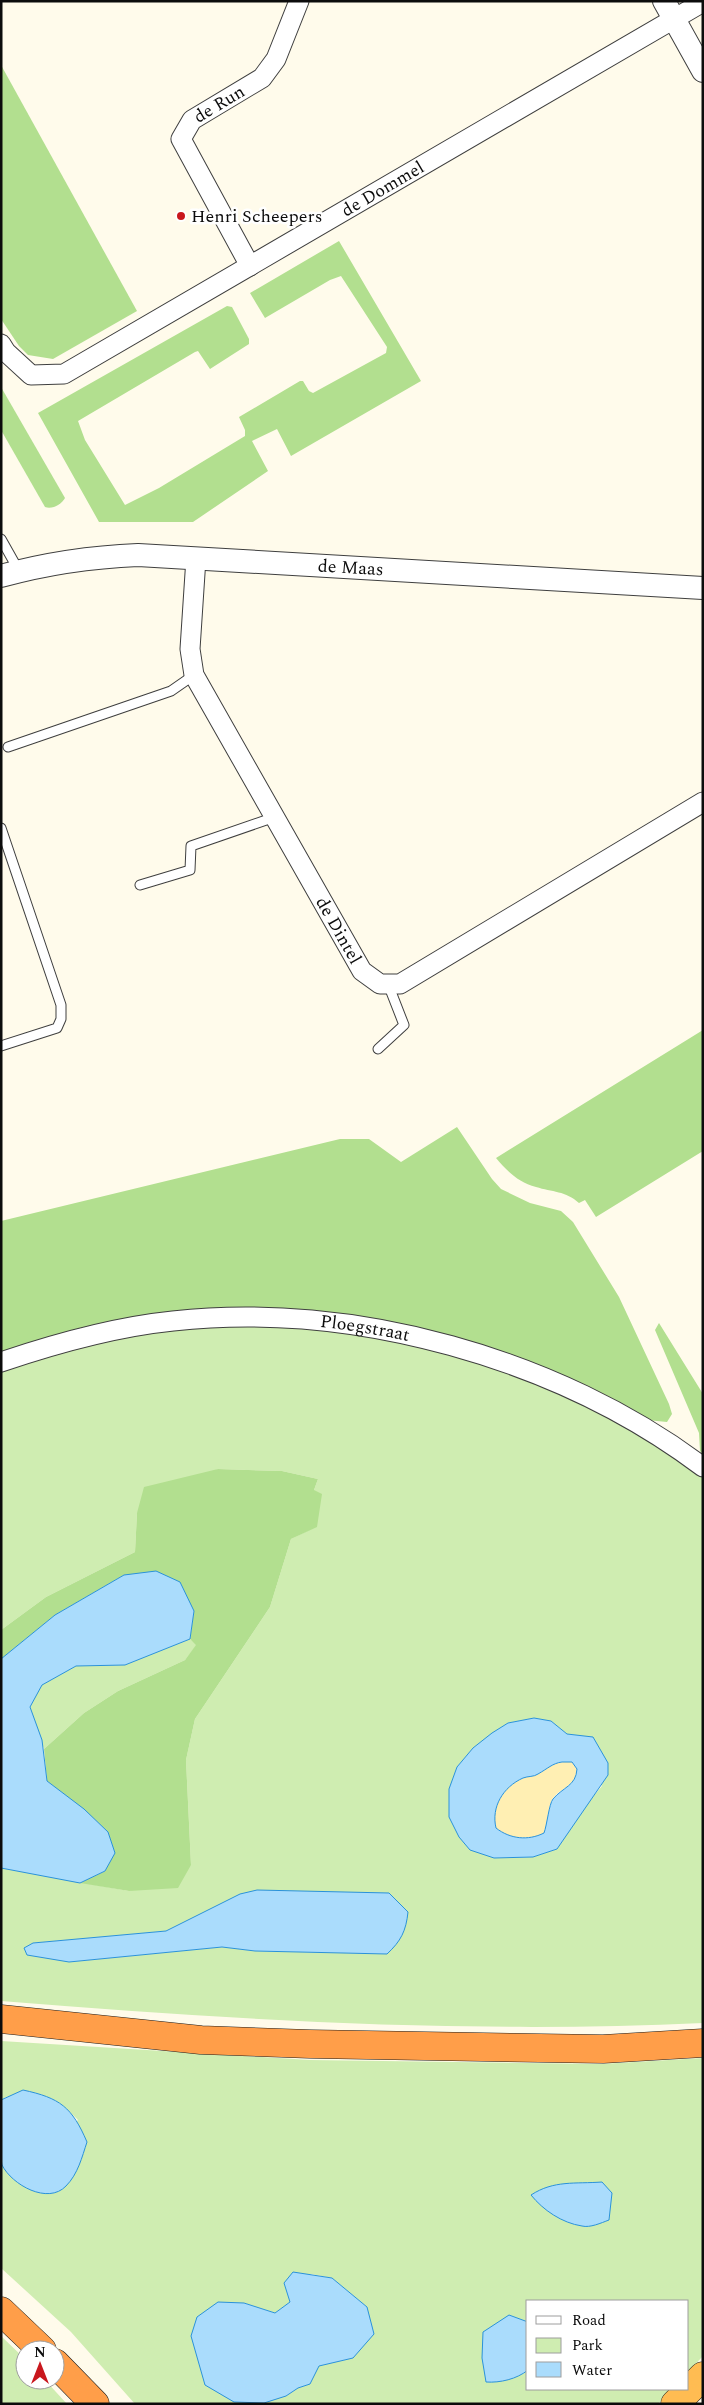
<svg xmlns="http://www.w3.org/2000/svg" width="704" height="2405" viewBox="0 0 704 2405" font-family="Spectral,serif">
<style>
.green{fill:#cfedb1;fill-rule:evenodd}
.forest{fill:#b2df8f}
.sand{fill:#ffefb3}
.water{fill:#aadcfc;stroke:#2a92da;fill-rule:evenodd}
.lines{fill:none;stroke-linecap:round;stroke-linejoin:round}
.service-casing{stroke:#3f3f3f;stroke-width:11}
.minor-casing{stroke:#3f3f3f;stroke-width:21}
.tertiary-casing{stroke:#3f3f3f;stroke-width:24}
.trunk-casing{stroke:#1d1d1d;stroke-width:29}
.motorway-casing{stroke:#1d1d1d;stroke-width:29}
.service{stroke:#fff;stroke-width:9}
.minor{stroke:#fff;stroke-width:19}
.tertiary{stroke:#fff;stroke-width:22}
.trunk{stroke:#ffbc52;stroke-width:28}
.motorway{stroke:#ff9e49;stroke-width:28}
.poi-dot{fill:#c9171d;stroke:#fff;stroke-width:2}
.labels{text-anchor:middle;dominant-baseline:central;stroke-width:5;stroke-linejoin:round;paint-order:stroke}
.street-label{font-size:18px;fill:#0c0c0c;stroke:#fff}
.poi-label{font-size:18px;fill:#0c0c0c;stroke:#fff;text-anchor:start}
</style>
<rect width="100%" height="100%" fill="#fffbeb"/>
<g class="green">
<path d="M 237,1324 C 290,1327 343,1330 395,1339 C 414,1341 432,1349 450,1354 C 536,1379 635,1417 703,1478 L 703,2023 C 469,2034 234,2020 1,2001 L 1,1868 L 129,1891 L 191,1865 L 186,1760 L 195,1719 L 270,1607 L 291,1539 L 317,1526 L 314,1490 L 318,1479 L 282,1471 L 218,1469 L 137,1513 L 135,1552 L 46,1597 L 1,1630 L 1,1369 L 122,1336 ZM 534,1718 L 551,1721 L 567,1734 L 602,1786 L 585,1806 L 557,1849 L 533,1857 L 494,1858 L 449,1790 L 457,1767 L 473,1748 L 508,1723 ZM 220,1905 L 387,1954 L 255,1951 L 222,1947 L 69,1962 L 33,1943 L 166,1931 Z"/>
<path d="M 190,1639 L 197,1645 L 185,1660 L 118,1691 L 84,1713 L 44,1749 L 30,1707 L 41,1685 L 76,1666 L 125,1665 Z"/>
<path d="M 1,2041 L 310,2060 L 601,2064 L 703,2058 L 703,2356 L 688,2372 L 688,2301 L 528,2301 L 528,2322 L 509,2315 L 521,2375 L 528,2370 L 528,2389 L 672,2389 L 658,2404 L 135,2404 L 71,2332 L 1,2268 L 1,2164 L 14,2180 L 78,2120 C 50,2092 44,2094 6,2097 L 1,2100 ZM 311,2274 L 332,2278 L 367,2307 L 353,2358 L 318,2366 L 310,2384 L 298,2388 L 286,2396 L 244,2303 L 275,2313 L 290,2302 L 284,2283 Z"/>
<path d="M 1,2336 L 25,2359 L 25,2380 L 45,2380 L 67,2404 L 1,2404 Z"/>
</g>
<g class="forest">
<path d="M 1,65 L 137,311 L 53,359 L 28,355 L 19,346 L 1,319 Z"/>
<path d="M 339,241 L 421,381 L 291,456 L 277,429 L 252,441 L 268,471 L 193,522 L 99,522 L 38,413 L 227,306 L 232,307 L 249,339 L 249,344 L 210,369 L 198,351 L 195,352 L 78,421 L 85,440 L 125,505 L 159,488 L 245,436 L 245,430 L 239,417 L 300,381 L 303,381 L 309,391 L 313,393 L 386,353 L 387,347 L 341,276 L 330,280 L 265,318 L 250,293 Z"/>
<path d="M 1,387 L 65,498 C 62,504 52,510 45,507 L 1,430 Z"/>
<path d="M 703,1030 L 703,1151 L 596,1217 L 585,1200 L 579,1203 C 566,1191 552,1192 536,1187 C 518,1182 507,1171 496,1158 Z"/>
<path d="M 457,1127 L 492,1179 L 501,1189 L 530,1203 L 561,1211 L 573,1222 L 619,1297 L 669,1404 L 672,1414 L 667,1422 L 647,1420 L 474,1344 L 400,1324 L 310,1312 L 118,1321 L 44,1338 L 1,1353 L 1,1221 L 340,1139 L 369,1139 L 401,1162 Z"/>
<path d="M 659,1323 L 703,1394 L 703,1455 L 700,1451 L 699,1433 L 655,1330 Z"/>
<path d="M 218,1469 L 282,1471 L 318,1479 L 314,1490 L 322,1494 L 317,1527 L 291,1539 L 270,1607 L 195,1719 L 186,1760 L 191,1865 L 178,1888 L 129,1891 L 80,1883 L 105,1871 L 108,1832 L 83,1809 L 47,1781 L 44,1749 L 84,1713 L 118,1691 L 185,1660 L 196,1645 L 190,1639 L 194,1611 L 124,1575 L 55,1615 L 1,1659 L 1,1630 L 46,1597 L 135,1552 L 137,1513 L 144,1487 Z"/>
</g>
<path class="sand" d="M 563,1762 L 572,1762 L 577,1769 C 575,1790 557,1787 551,1802 C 548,1812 547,1823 544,1833 C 528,1841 510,1839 496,1828 C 491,1807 503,1787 523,1778 C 528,1776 534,1777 538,1774 C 547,1769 553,1763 563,1762 Z"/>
<g class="water">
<path d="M 156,1571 L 180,1582 L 194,1611 L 190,1639 L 125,1665 L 76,1666 L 42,1685 L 30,1707 L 42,1740 L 47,1781 L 84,1809 L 108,1832 L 115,1853 L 105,1871 L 80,1883 L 1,1868 L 1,1659 L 55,1615 L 124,1575 Z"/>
<path d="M 534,1718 L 551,1721 L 567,1734 L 593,1737 L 608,1763 L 608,1775 L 557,1849 L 533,1857 L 494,1858 L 470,1850 L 459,1837 L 449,1817 L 449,1789 L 457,1767 L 473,1748 L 492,1733 L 508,1723 ZM 562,1762 L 572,1762 L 577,1769 C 576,1786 563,1787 553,1799 C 549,1804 547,1825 544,1833 C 528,1841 510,1839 496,1828 C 491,1807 503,1787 523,1778 C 528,1776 534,1777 538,1774 C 547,1769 553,1763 562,1762 Z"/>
<path d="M 257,1890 L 389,1893 L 408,1912 C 406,1931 401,1941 387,1954 L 255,1951 L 222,1947 L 69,1962 L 27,1955 L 24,1948 L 33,1943 L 166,1931 L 240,1894 Z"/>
<path d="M 23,2090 C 60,2098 72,2107 87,2142 C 82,2157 78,2174 66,2186 C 48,2205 12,2185 2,2165 C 0,2157 1,2112 1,2100 Z"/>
<path d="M 602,2182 L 612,2193 L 609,2220 C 601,2223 590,2228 582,2226 C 562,2223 543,2210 531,2195 C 554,2180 575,2184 602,2182 Z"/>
<path d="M 293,2272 L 332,2278 L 367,2307 L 374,2334 L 353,2358 L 319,2366 L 310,2384 L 298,2388 L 286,2396 L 264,2403 L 234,2402 L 205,2385 L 191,2336 L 197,2317 L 218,2302 L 244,2303 L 275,2313 L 290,2302 L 284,2283 Z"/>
<path d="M 509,2315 L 528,2322 L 528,2370 C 517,2379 500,2383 486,2382 L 482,2358 L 483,2332 Z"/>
</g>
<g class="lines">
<defs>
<g id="service">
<path d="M 1,539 L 19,571"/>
<path d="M 8,747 L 171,691 L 194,675"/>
<path d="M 1,828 L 61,1005 L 61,1019 L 57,1028 L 1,1046"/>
<path d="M 140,885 L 190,870 L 191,846 L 275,817"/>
<path d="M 378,1049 L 404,1025 L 388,984"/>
</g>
<g id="minor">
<path id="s1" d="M 250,266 L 181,139 L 192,120 L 262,78 L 276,59 L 299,1"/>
<path id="s2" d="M 1,344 L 6,352 L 31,375 L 64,374 L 703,2"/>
<path id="s3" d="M 196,558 L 190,649 L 194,675 L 362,971 L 380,984 L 400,984 L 703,802"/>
<path id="s4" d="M 1,1362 C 57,1343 114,1327 173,1321 C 353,1301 558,1358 703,1467"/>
</g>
<g id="tertiary">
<path d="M 664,1 L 703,71"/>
<path id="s5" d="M 1,576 C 48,563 90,557 138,555 L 703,588"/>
</g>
<path id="trunk" d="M 675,2404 L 703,2376"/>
<g id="motorway">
<path d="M 1,2019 L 201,2040 L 310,2044 L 603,2049 L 703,2043"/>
<path d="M 1,2311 L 42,2350"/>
<path d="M 55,2363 L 95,2404"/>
</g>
</defs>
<use href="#service" class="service-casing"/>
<use href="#minor" class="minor-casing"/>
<use href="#tertiary" class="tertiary-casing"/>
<use href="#trunk" class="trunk-casing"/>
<use href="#motorway" class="motorway-casing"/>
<use href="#service" class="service"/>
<use href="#minor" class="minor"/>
<use href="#tertiary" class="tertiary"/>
<use href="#trunk" class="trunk"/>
<use href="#motorway" class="motorway"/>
</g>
<circle class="poi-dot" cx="181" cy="216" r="5"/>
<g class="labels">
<g class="street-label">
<text stroke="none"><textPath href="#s1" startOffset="198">de Run</textPath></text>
<text stroke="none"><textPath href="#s2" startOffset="445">de Dommel</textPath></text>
<text stroke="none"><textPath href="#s5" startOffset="352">de Maas</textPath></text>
<text stroke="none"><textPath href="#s3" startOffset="411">de Dintel</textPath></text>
<text stroke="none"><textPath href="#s4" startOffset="370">Ploegstraat</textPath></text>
</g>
<g class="poi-label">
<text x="191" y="216">Henri Scheepers</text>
</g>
</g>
<rect width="704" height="2405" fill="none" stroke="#0c0c0c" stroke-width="5"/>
<rect x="526" y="2300" width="162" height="90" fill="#ffffff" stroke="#9e9e9e"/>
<rect x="536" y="2316" width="25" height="8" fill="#ffffff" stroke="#9e9e9e"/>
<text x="572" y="2325" font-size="15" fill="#0c0c0c">Road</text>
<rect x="536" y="2338" width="25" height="15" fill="#cfedb1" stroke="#9e9e9e"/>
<text x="572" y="2350" font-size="15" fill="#0c0c0c">Park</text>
<rect x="536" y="2362" width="25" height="15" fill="#aadcfc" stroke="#9e9e9e"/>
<text x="572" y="2375" font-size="15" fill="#0c0c0c">Water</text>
<g transform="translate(40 2365)"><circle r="24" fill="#ffffff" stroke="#9e9e9e"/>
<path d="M0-4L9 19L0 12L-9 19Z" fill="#c9171d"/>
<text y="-8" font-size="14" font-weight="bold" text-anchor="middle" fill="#0c0c0c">N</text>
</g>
</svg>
